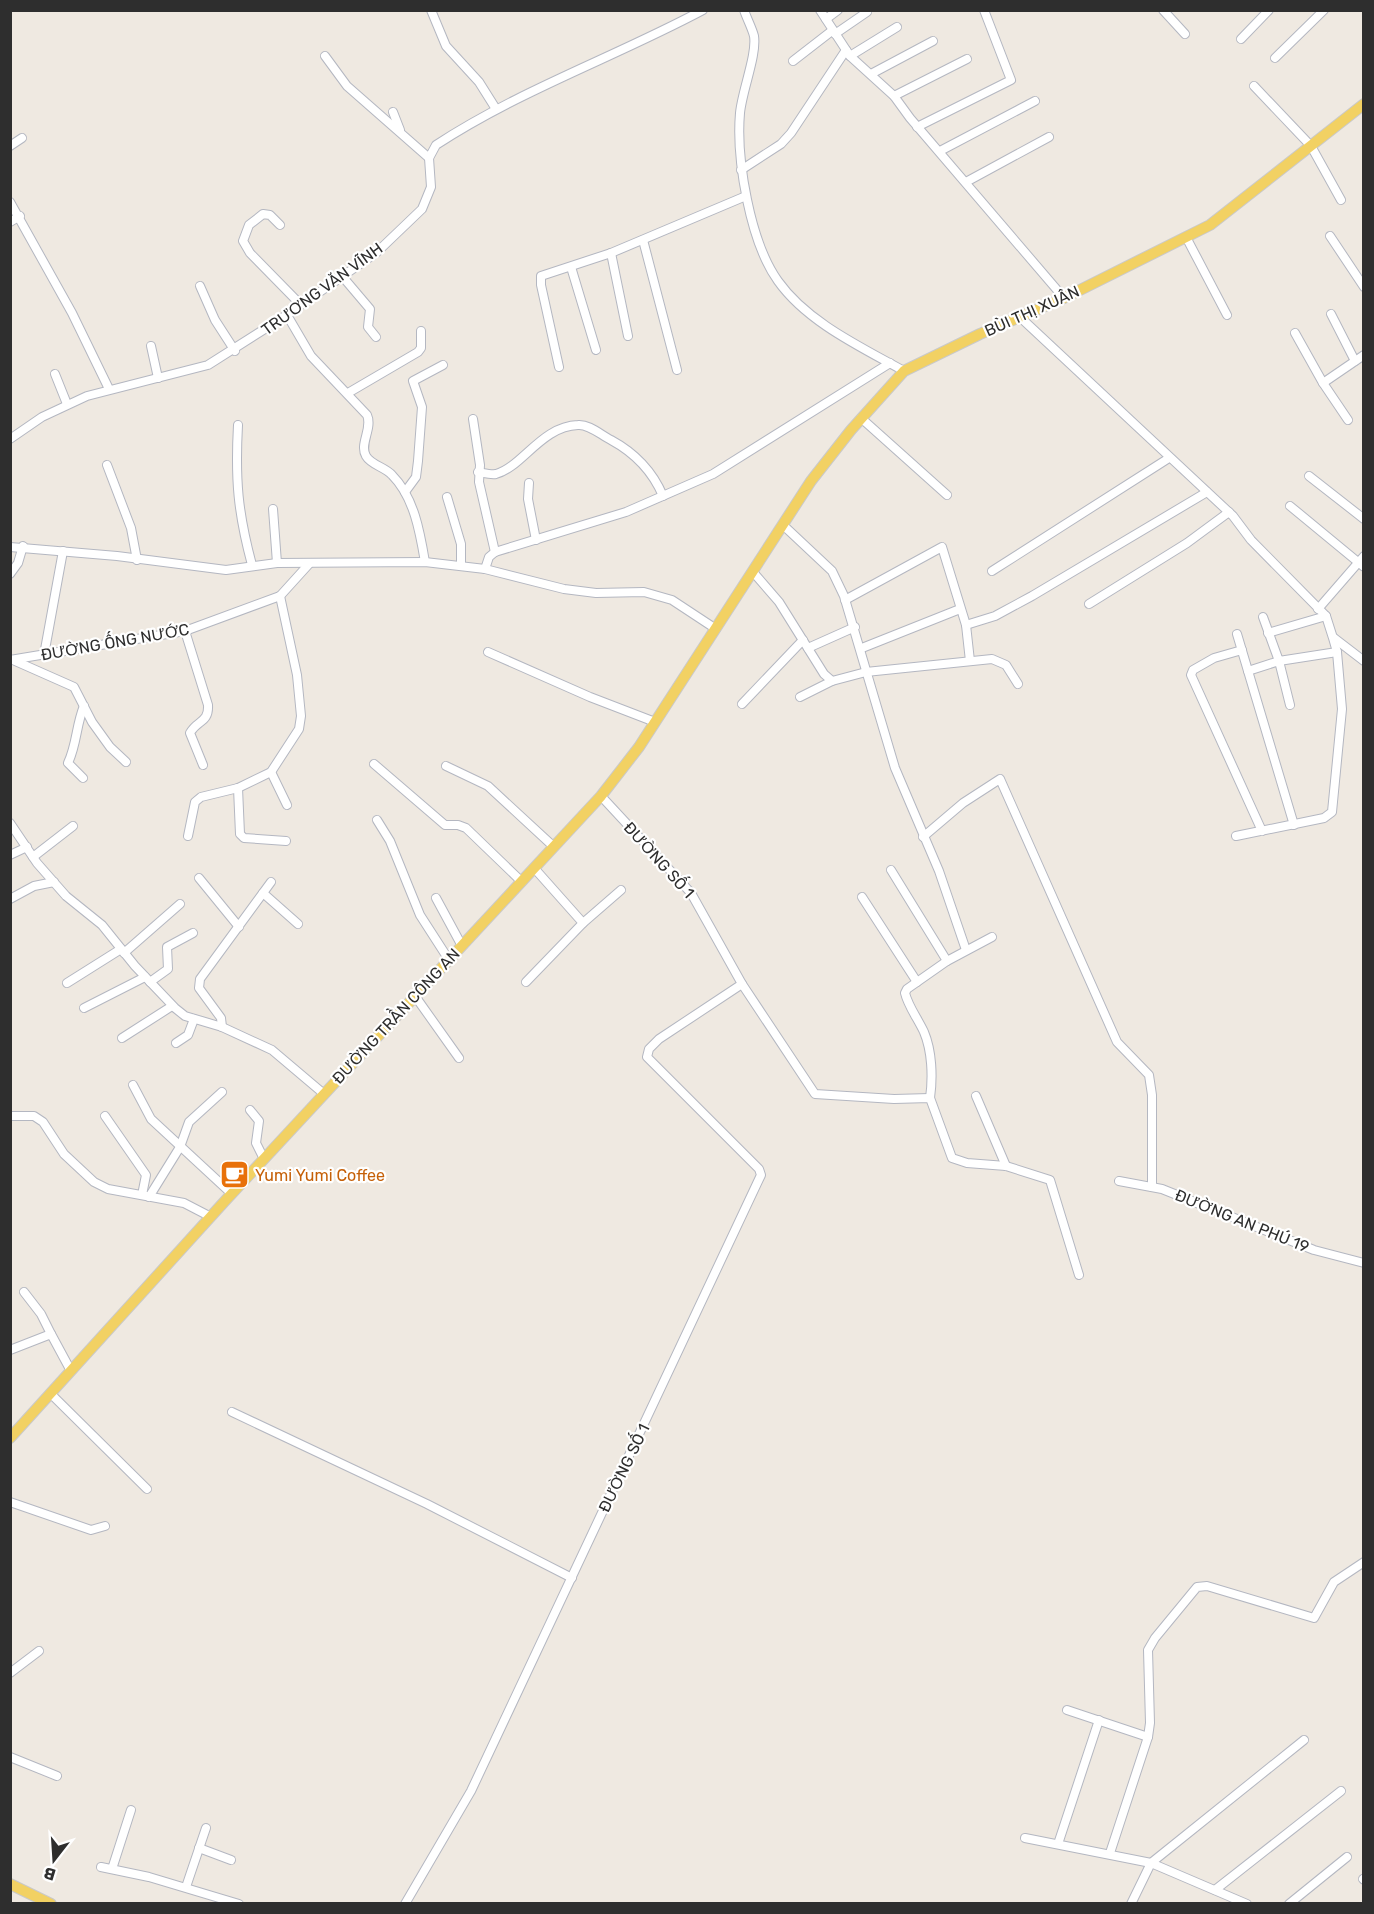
<svg xmlns="http://www.w3.org/2000/svg" width="1374" height="1914" viewBox="0 0 1374 1914" font-family="Rubik,sans-serif">
<style>
.lines{fill:none;stroke-linecap:round;stroke-linejoin:round}
.minor-casing{stroke:#b4b7c1;stroke-width:10}
.major-casing{stroke:#c9c9c9;stroke-width:12}
.minor{stroke:#fff;stroke-width:8}
.major{stroke:#f2d163;stroke-width:10}
.labels{text-anchor:middle;dominant-baseline:central;stroke-width:4.5;stroke-linejoin:round;paint-order:stroke}
.street-label{font-size:16px;fill:#2e2e2e;stroke:#fff}
.food-label{font-size:16px;fill:#c56008;stroke:#fff;text-anchor:start}
</style>
<rect width="100%" height="100%" fill="#efe9e1"/>
<g class="lines">
<defs>
<g id="minor">
<path d="M 431,10 L 446,46 L 479,82 L 496,109"/>
<path d="M 744,10 C 747,19 752,28 754,36 C 757,55 742,91 740,113 C 736,159 750,242 778,281 C 807,322 861,347 904,371"/>
<path d="M 820,10 L 850,56 L 894,96 L 910,118 L 1064,298"/>
<path d="M 1163,10 L 1185,34"/>
<path d="M 826,19 L 838,10"/>
<path d="M 835,34 L 867,12"/>
<path d="M 1241,39 L 1269,10"/>
<path d="M 325,56 L 347,86 L 429,158"/>
<path d="M 850,56 L 897,27"/>
<path d="M 1275,58 L 1324,10"/>
<path d="M 793,61 L 833,30"/>
<path d="M 871,74 L 933,41"/>
<path d="M 1254,86 L 1311,146 L 1341,200"/>
<path d="M 894,96 L 967,59"/>
<path d="M 393,112 L 400,130"/>
<path d="M 917,127 L 1011,80 L 984,10"/>
<path d="M 10,146 L 22,138"/>
<path d="M 940,151 L 1035,101"/>
<path d="M 741,170 L 781,144 L 791,133 L 846,50"/>
<path d="M 966,182 L 1049,137"/>
<path d="M 10,202 L 72,313 L 109,389"/>
<path d="M 10,222 L 20,216"/>
<path d="M 280,225 L 270,215 L 263,214 L 249,225 L 243,241 L 250,253 L 301,305"/>
<path d="M 1330,236 L 1364,287"/>
<path d="M 1186,237 L 1227,315"/>
<path d="M 643,240 L 677,370"/>
<path d="M 611,253 L 628,336"/>
<path d="M 571,267 L 596,350"/>
<path d="M 342,276 L 370,309 L 368,327 L 376,337"/>
<path d="M 200,286 L 215,320 L 235,351"/>
<path d="M 1331,314 L 1355,361"/>
<path d="M 287,315 L 311,356 L 367,415 C 373,428 359,444 366,456 C 371,465 385,467 392,475 C 414,497 420,532 425,562"/>
<path d="M 1021,318 L 1233,516 L 1251,540 L 1326,616 L 1333,638 L 1337,652 L 1342,709 L 1332,812 L 1324,818 L 1236,836"/>
<path d="M 1295,333 L 1323,383 L 1348,420"/>
<path d="M 151,346 L 158,378"/>
<path d="M 559,367 L 541,285 L 541,276 L 611,253 L 746,196"/>
<path d="M 55,374 L 67,404"/>
<path d="M 1323,383 L 1364,355"/>
<path d="M 348,393 L 418,352 L 421,348 L 421,331"/>
<path d="M 861,418 L 947,495"/>
<path d="M 473,419 L 480,465 L 479,482 L 495,552"/>
<path d="M 238,425 C 235,480 238,513 252,565"/>
<path d="M 10,439 L 42,417 L 87,396 L 208,365 L 282,318 L 376,253 L 422,209 L 431,187 L 429,158 L 436,145 C 520,90 615,57 703,10"/>
<path d="M 107,465 L 131,528 L 137,560"/>
<path d="M 478,472 C 484,473 491,475 496,474 C 522,467 542,426 578,425 C 589,424 601,435 611,440 C 635,453 652,470 663,496"/>
<path d="M 1309,476 L 1364,519"/>
<path d="M 529,483 L 528,499 L 536,540"/>
<path d="M 405,492 L 416,477 L 418,461 L 422,407 L 413,381 L 443,365"/>
<path d="M 447,497 L 461,544 L 461,566"/>
<path d="M 1290,506 L 1364,567"/>
<path d="M 273,509 L 277,563"/>
<path d="M 783,525 L 832,571 L 844,596 L 895,768 L 939,871 L 966,950"/>
<path d="M 10,547 L 117,556 L 226,570 L 277,563 L 425,562 L 485,569 L 564,589 L 596,593 L 644,592 L 672,600 L 716,629"/>
<path d="M 485,569 L 489,557 L 495,552 L 626,512 L 713,474 L 890,363"/>
<path d="M 992,571 L 1169,458"/>
<path d="M 753,572 L 779,602 L 824,674 L 832,681 L 866,672 L 992,659 L 1006,665 L 1018,684"/>
<path d="M 10,574 L 18,563 L 23,546"/>
<path d="M 845,600 L 942,547 L 966,625 L 970,661"/>
<path d="M 1089,604 L 1187,543 L 1229,512"/>
<path d="M 1318,609 L 1364,556"/>
<path d="M 1263,617 L 1279,661 L 1337,652"/>
<path d="M 966,625 L 995,616 L 1032,596 L 1207,492"/>
<path d="M 185,631 L 208,705 C 209,723 197,720 190,733 L 203,765"/>
<path d="M 1268,633 L 1326,616"/>
<path d="M 1237,634 L 1294,825"/>
<path d="M 1334,638 L 1364,661"/>
<path d="M 808,648 L 855,627"/>
<path d="M 862,648 L 960,609"/>
<path d="M 1242,650 L 1214,658 L 1193,670 L 1191,675 L 1262,831"/>
<path d="M 488,652 L 590,697 L 655,722"/>
<path d="M 44,655 L 63,551"/>
<path d="M 10,660 L 185,631 L 280,596 L 309,564"/>
<path d="M 13,660 L 74,687 L 92,722 L 110,747 L 126,762"/>
<path d="M 1248,671 L 1279,661 L 1290,705"/>
<path d="M 800,697 L 832,681"/>
<path d="M 742,704 L 803,640"/>
<path d="M 374,764 L 445,825 L 458,825 L 466,828 L 522,882"/>
<path d="M 446,766 L 488,786 L 554,847"/>
<path d="M 271,772 L 287,805"/>
<path d="M 83,778 L 68,763 C 77,744 76,725 84,706"/>
<path d="M 238,788 L 240,834 L 244,838 L 286,841"/>
<path d="M 377,820 L 390,841 L 420,915 L 449,960"/>
<path d="M 10,823 L 37,863 L 66,896 L 102,925 L 135,966 L 175,1008 L 185,1016 L 222,1027 L 272,1050 L 324,1094"/>
<path d="M 188,836 L 195,802 L 201,797 L 238,788 L 271,772 L 299,729 L 301,716 L 297,675 L 280,596"/>
<path d="M 923,837 L 963,803 L 1000,779 L 1117,1042 L 1149,1075 L 1152,1095 L 1152,1187"/>
<path d="M 10,855 L 27,847"/>
<path d="M 33,857 L 73,826"/>
<path d="M 891,870 L 947,961 L 907,989 L 905,993 C 908,1006 918,1019 924,1032 C 932,1051 933,1077 930,1098"/>
<path d="M 199,878 L 239,927"/>
<path d="M 263,893 L 298,924"/>
<path d="M 862,897 L 917,982"/>
<path d="M 436,898 L 462,946"/>
<path d="M 10,899 L 34,886 L 54,882"/>
<path d="M 583,923 L 621,890"/>
<path d="M 124,953 L 180,904"/>
<path d="M 947,961 L 992,937"/>
<path d="M 150,982 L 168,969 L 167,947 L 193,933"/>
<path d="M 526,982 L 583,923 L 535,869"/>
<path d="M 67,983 L 121,949"/>
<path d="M 742,984 L 815,1094 L 894,1099 L 930,1098 L 952,1158 L 967,1163 L 1006,1166 L 1050,1180 L 1079,1275"/>
<path d="M 415,996 L 459,1058"/>
<path d="M 84,1008 L 145,977"/>
<path d="M 222,1027 L 221,1018 L 199,988 L 200,979 L 271,882"/>
<path d="M 122,1038 L 172,1006"/>
<path d="M 176,1043 L 188,1035 L 194,1019"/>
<path d="M 133,1085 L 151,1119 L 232,1194"/>
<path d="M 976,1096 L 1006,1166"/>
<path d="M 250,1110 L 259,1121 L 256,1143 L 264,1159"/>
<path d="M 10,1116 L 34,1116 L 43,1122 L 64,1154 L 94,1182 L 108,1189 L 184,1203 L 211,1217"/>
<path d="M 105,1116 L 146,1175 L 142,1195"/>
<path d="M 1119,1181 L 1162,1189 L 1314,1250 L 1364,1263"/>
<path d="M 149,1197 L 180,1147 L 189,1122 L 222,1092"/>
<path d="M 24,1292 L 41,1314 L 51,1334"/>
<path d="M 10,1350 L 51,1334 L 71,1371"/>
<path d="M 51,1394 L 147,1489"/>
<path d="M 232,1412 L 427,1504 L 572,1578"/>
<path d="M 10,1502 L 91,1530 L 105,1526"/>
<path d="M 10,1673 L 39,1651"/>
<path d="M 1067,1710 L 1148,1737"/>
<path d="M 10,1757 L 57,1776"/>
<path d="M 1025,1838 L 1151,1863 L 1247,1904"/>
<path d="M 1058,1844 L 1099,1720"/>
<path d="M 199,1848 L 231,1860"/>
<path d="M 1110,1853 L 1148,1737 L 1150,1723 L 1148,1650 L 1155,1638 L 1197,1587 L 1207,1586 L 1314,1618 L 1334,1582 L 1364,1562"/>
<path d="M 101,1867 L 149,1877 L 239,1904"/>
<path d="M 112,1869 L 131,1810"/>
<path d="M 1363,1879 L 1364,1880"/>
<path d="M 186,1887 L 206,1828"/>
<path d="M 1215,1890 L 1341,1791"/>
<path d="M 405,1904 L 471,1791 L 761,1175 L 759,1169 L 647,1057 L 649,1049 L 659,1039 L 742,984 L 691,893 L 601,796"/>
<path d="M 1131,1904 L 1151,1863 L 1304,1740"/>
<path d="M 1289,1904 L 1347,1857"/>
</g>
<g id="major">
<path d="M 10,1438 L 224,1202 L 601,796 L 639,747 L 811,481 L 851,430 L 904,371 L 980,334 L 1064,298 L 1210,225 L 1364,104"/>
<path d="M 10,1884 L 51,1904"/>
</g>
</defs>
<use href="#minor" class="minor-casing"/>
<use href="#major" class="major-casing"/>
<use href="#minor" class="minor"/>
<use href="#major" class="major"/>
</g>
<defs>
<symbol id="cafe-square" viewBox="-11 -11 22 22"><rect x="-9" y="-9" width="18" height="18" rx="4" fill="#e8710a" stroke="#fff"/><path d="M-5.5-4.5H6V0H3Q3 3.5 0 3.5H-2.5Q-5.5 3.5-5.5 0ZM3-3.2v2h1.7v-2ZM-6 4.5H4V6H-6Z" fill="#fff"/></symbol>
</defs>
<g fill-rule="evenodd">
<use href="#cafe-square" x="218" y="1158" width="33" height="33"/>
</g>
<g class="labels">
<g class="street-label">
<text transform="translate(322 289) rotate(-36)">TRƯƠNG VĂN VĨNH</text>
<text transform="translate(1032 311) rotate(-24)">BÙI THỊ XUÂN</text>
<text transform="translate(115 642) rotate(-10)">ĐƯỜNG ỐNG NƯỚC</text>
<text transform="translate(659 860) rotate(48)">ĐƯỜNG SỐ 1</text>
<text transform="translate(396 1016) rotate(-47)">ĐƯỜNG TRẦN CÔNG AN</text>
<text transform="translate(1242 1221) rotate(22)">ĐƯỜNG AN PHÚ 19</text>
<text transform="translate(624 1468) rotate(-64)">ĐƯỜNG SỐ 1</text>
</g>
<g class="food-label">
<text x="255" y="1175">Yumi Yumi Coffee</text>
</g>
</g>
<rect width="1374" height="1914" fill="none" stroke="#2e2e2e" stroke-width="24"/>
<g transform="translate(54 1860) rotate(197)" stroke="#ffffff" stroke-width="4.5" paint-order="stroke">
<path d="M0-4.5L10 22L0 15L-10 22Z" fill="#2e2e2e"/>
<text y="-9" font-size="16" font-weight="bold" text-anchor="middle" fill="#2e2e2e">B</text>
</g>
</svg>
